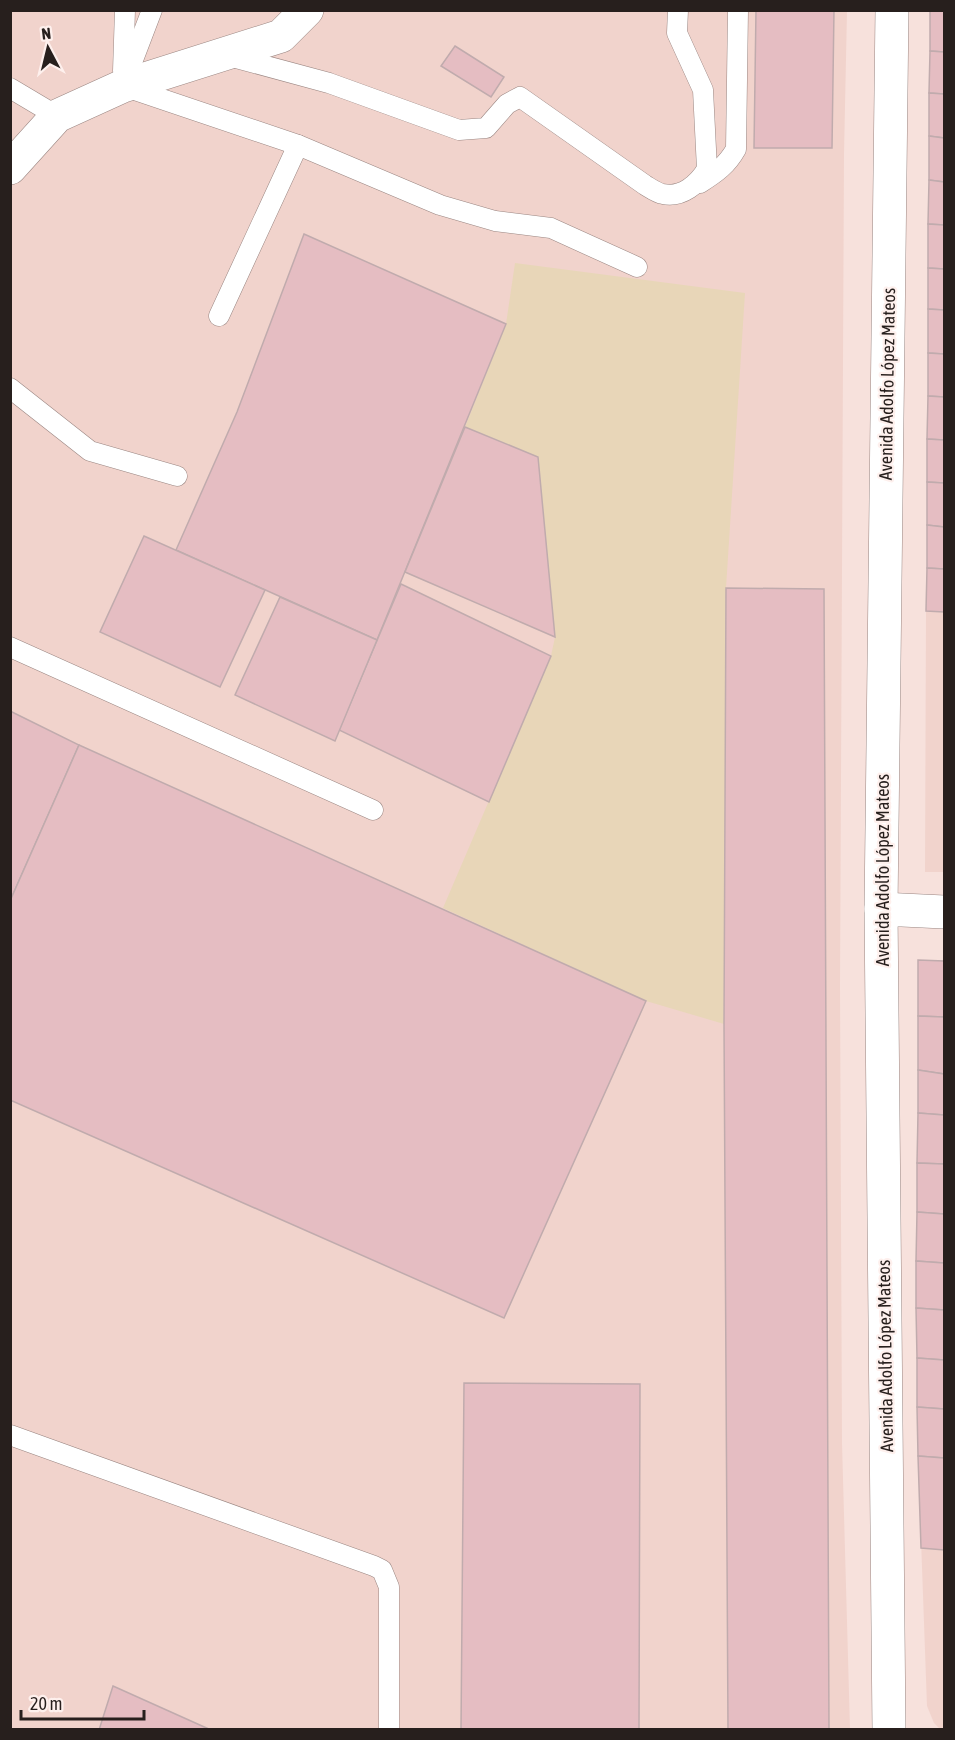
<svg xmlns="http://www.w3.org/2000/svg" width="955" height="1740" viewBox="0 0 955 1740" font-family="'Asap Condensed',sans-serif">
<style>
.built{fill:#f1d3cc}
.green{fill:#e8d6b8}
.building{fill:#e5bdc2;stroke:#c0abad;stroke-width:1.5}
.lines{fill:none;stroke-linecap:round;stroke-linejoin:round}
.service-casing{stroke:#9a8682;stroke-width:21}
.minor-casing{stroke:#9a8682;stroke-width:34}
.tertiary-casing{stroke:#9a8682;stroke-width:34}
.service{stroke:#fff;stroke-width:20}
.minor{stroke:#fff;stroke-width:33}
.tertiary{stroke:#fff;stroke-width:33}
.labels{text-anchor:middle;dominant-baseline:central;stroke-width:4.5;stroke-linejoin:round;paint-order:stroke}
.street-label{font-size:18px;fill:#271f1d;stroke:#fef0ed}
</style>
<rect width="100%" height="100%" fill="#f7e1dc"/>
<g class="built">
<path d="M 11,11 L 847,11 L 844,154 L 840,986 L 842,1443 L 850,1729 L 11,1730 Z"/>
<path d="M 926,611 L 944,612 L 944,872 L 925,872 Z"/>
<path d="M 918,1456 L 944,1458 L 944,1729 L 940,1729 L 934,1723 L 927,1706 Z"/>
</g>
<path class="green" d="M 515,263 L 745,293 L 726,588 L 724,1024 L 646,1001 L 443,908 L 551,656 L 555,637 L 538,457 L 465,427 L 506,324 Z"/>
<g class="building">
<path d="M 756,10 L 834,10 L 832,148 L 754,148 Z"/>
<path d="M 930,10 L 944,10 L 944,52 L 930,51 Z"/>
<path d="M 455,46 L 504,77 L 491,97 L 441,66 Z"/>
<path d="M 930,51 L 944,52 L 944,94 L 929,93 Z"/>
<path d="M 929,93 L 944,94 L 944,138 L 929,136 Z"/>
<path d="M 929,136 L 944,138 L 944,182 L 929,180 Z"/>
<path d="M 929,180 L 944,182 L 944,225 L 928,224 Z"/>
<path d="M 928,224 L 944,225 L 944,269 L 928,268 Z"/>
<path d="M 304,234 L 506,324 L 377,640 L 176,550 L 237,412 Z"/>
<path d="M 928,268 L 944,269 L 944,310 L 928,309 Z"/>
<path d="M 928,309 L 944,310 L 944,354 L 928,353 Z"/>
<path d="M 928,353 L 944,354 L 944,397 L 928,396 Z"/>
<path d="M 928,396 L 944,397 L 944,440 L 927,439 Z"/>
<path d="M 465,427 L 538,457 L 555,637 L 405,572 Z"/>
<path d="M 927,439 L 944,440 L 944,483 L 927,482 Z"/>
<path d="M 927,482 L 944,483 L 944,527 L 927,525 Z"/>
<path d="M 927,525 L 944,527 L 944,569 L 927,568 Z"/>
<path d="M 144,536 L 265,590 L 220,687 L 100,632 Z"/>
<path d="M 927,568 L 944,569 L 944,612 L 926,611 Z"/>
<path d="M 401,584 L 551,656 L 489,802 L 339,730 Z"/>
<path d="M 726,588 L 824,589 L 829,1730 L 728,1730 L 724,1024 Z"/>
<path d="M 280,597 L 377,640 L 335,741 L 235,695 Z"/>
<path d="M 10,711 L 79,745 L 10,901 Z"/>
<path d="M 79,745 L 646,1001 L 504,1318 L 10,1100 L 10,901 Z"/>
<path d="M 918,960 L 944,961 L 944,1017 L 918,1016 Z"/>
<path d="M 918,1016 L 944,1017 L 944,1074 L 918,1070 Z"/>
<path d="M 918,1070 L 944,1074 L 944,1115 L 918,1113 Z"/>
<path d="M 918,1113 L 944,1115 L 944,1164 L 917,1163 Z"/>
<path d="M 917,1163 L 944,1164 L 944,1214 L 917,1212 Z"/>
<path d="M 917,1212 L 944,1214 L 944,1263 L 916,1261 Z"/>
<path d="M 916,1261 L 944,1263 L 944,1310 L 916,1308 Z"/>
<path d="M 916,1308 L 944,1310 L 944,1360 L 917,1358 Z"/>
<path d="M 917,1358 L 944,1360 L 944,1409 L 917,1407 Z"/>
<path d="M 464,1383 L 640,1384 L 639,1730 L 461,1730 Z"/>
<path d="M 917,1407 L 944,1409 L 944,1458 L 918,1456 Z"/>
<path d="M 918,1456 L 944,1458 L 944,1550 L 921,1548 Z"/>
<path d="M 113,1686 L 211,1730 L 99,1730 Z"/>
</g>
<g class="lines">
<defs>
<g id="service">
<path d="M 229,56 L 329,83 L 459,130 L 486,128 L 507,104 L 520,97 L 645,185 C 650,188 657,193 663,194 C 682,198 698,184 707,169 L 703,90 L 677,33 L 678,10"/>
<path d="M 123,71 L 125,10"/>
<path d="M 123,86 L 152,10"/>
<path d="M 126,87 L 298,145 L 440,205 L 495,221 L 551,228 L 637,267"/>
<path d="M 10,88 L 57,116"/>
<path d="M 700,183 C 716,173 727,165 736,149 L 738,10"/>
<path d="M 219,316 L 298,145"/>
<path d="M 10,388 L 90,451 L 177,476"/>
<path d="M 10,647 L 373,810"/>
<path d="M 10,1435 L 374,1566 L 382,1570 L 389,1587 L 389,1730"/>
</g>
<path id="minor" d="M 881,909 L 892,10"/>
<g id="tertiary">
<path d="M 10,168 L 57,116 L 123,86 L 281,36 L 307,10"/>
<path d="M 889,1730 L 881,909 L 944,912"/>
</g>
</defs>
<use href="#service" class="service-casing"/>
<use href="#minor" class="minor-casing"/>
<use href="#tertiary" class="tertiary-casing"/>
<use href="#service" class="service"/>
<use href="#minor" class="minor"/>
<use href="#tertiary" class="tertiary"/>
</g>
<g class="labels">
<g class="street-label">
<text transform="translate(887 384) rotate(-89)">Avenida Adolfo López Mateos</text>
<text transform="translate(882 870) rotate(-90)">Avenida Adolfo López Mateos</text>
<text transform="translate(885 1356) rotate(-91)">Avenida Adolfo López Mateos</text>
</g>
</g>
<rect width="955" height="1740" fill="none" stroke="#271f1d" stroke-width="24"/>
<g transform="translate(48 48) rotate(353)" stroke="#fef0ed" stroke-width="4.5" paint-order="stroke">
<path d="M0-4.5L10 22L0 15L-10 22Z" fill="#271f1d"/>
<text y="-9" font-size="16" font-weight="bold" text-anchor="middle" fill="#271f1d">N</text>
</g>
<path d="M21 1710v9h123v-9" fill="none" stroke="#271f1d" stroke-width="3"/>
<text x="30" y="1710" font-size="18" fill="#271f1d" stroke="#fef0ed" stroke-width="4.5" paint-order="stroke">20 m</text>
</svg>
